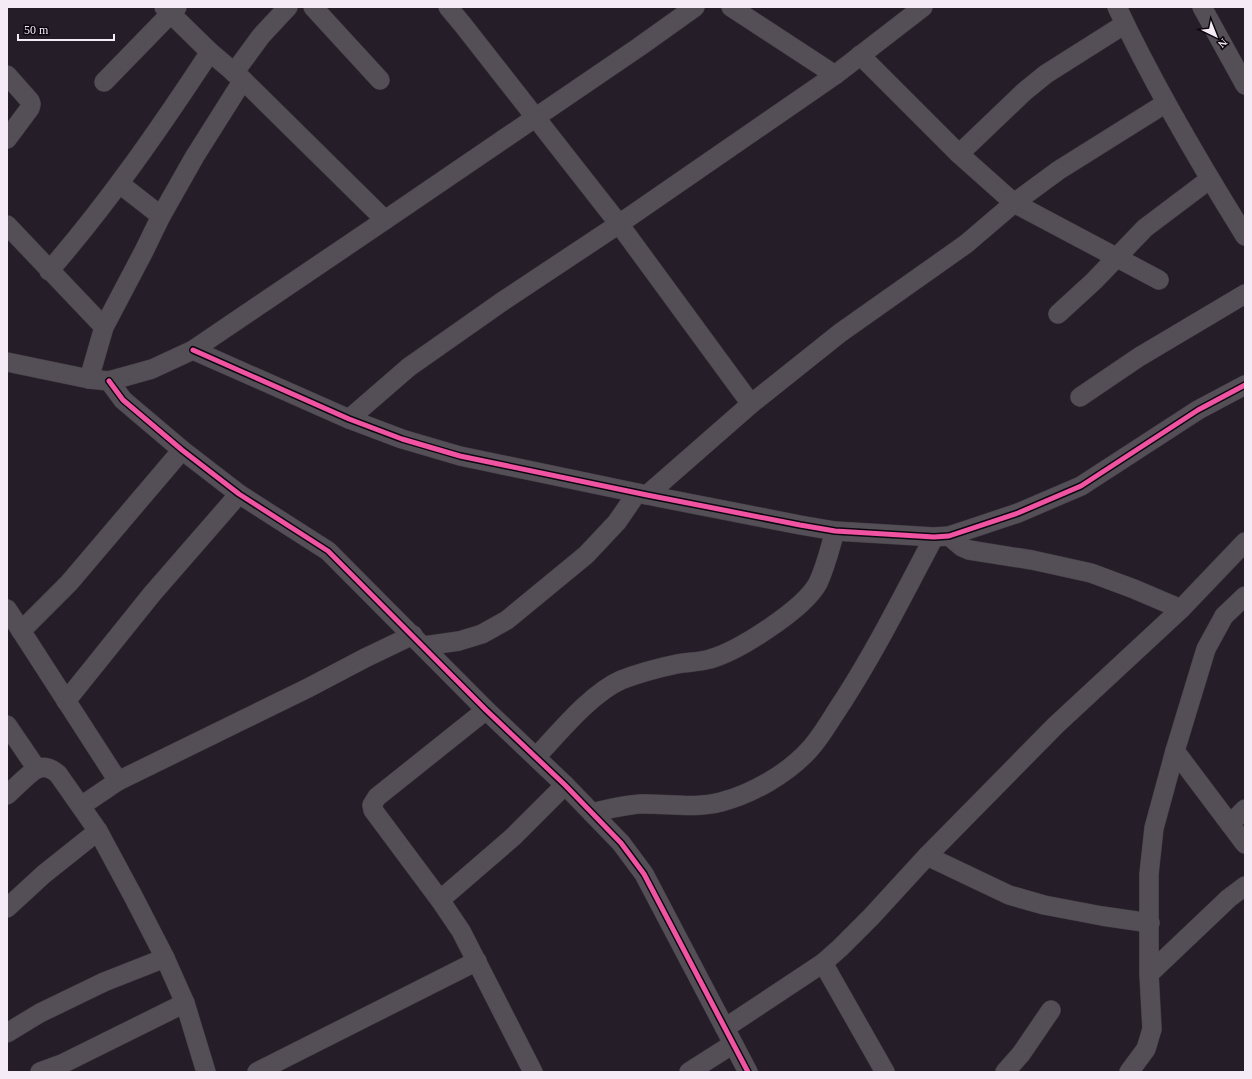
<svg xmlns="http://www.w3.org/2000/svg" width="1252" height="1079" viewBox="0 0 1252 1079" font-family="Georgia,serif">
<style>
.lines{fill:none;stroke-linecap:round;stroke-linejoin:round}
.minor-casing{stroke:#403a42;stroke-width:20}
.minor{stroke:#544f56;stroke-width:19}
.cycleway-casing{stroke:#0d070f;stroke-width:8}
.cycleway{stroke:#f153a3;stroke-width:5}
</style>
<rect width="100%" height="100%" fill="#251e28"/>
<g class="lines">
<defs>
<g id="minor">
<path d="M 164,7 L 210,52 L 243,80 L 385,220"/>
<path d="M 313,7 L 380,80"/>
<path d="M 448,7 L 463,25 L 619,224 L 751,404"/>
<path d="M 731,7 L 835,75"/>
<path d="M 1117,7 C 1154,86 1199,162 1245,236"/>
<path d="M 1202,7 L 1245,85"/>
<path d="M 860,55 L 959,154 L 1014,203 L 1159,280"/>
<path d="M 234,73 L 261,36 L 288,7"/>
<path d="M 7,75 L 30,101 L 31,104 L 30,108 L 7,139"/>
<path d="M 104,82 L 177,7"/>
<path d="M 959,154 L 1025,91 L 1046,74 L 1125,24"/>
<path d="M 120,184 L 161,216"/>
<path d="M 7,225 L 104,327"/>
<path d="M 49,271 C 109,202 160,128 210,52"/>
<path d="M 1058,314 L 1094,281 L 1145,228 L 1210,179"/>
<path d="M 193,350 L 349,419 L 402,439 L 460,456 L 647,495 L 800,525 L 835,531 L 934,537 L 949,536 L 1018,513 L 1081,486 L 1198,410 L 1245,385"/>
<path d="M 7,362 L 89,379 L 109,381 L 152,369 L 193,350 L 385,220 L 639,47 L 695,7"/>
<path d="M 89,379 L 104,327 L 144,251 L 161,216 L 195,156 L 243,80"/>
<path d="M 109,381 L 123,400 L 182,450 L 239,494 L 328,551 L 486,710 L 565,785 L 621,843 L 644,874 L 748,1072"/>
<path d="M 1080,397 L 1139,357 L 1245,294"/>
<path d="M 349,419 L 409,367 L 503,301 L 619,224 L 835,75 L 923,7"/>
<path d="M 647,495 L 751,404 L 840,333 L 966,244 L 1014,203 L 1059,170 L 1166,103"/>
<path d="M 949,536 L 962,547 L 969,550 L 1032,560 L 1091,573 L 1134,589 L 1181,609"/>
<path d="M 7,609 L 118,781"/>
<path d="M 21,631 L 69,583 L 182,450"/>
<path d="M 424,646 L 459,641 L 482,634 L 507,620 L 586,555 L 617,522 L 637,493"/>
<path d="M 66,701 L 152,594 L 239,494"/>
<path d="M 486,710 L 377,797 L 372,805 L 373,810 L 440,900 L 461,931 L 533,1072"/>
<path d="M 7,725 L 37,769"/>
<path d="M 1175,751 L 1245,844"/>
<path d="M 536,757 C 559,733 590,694 621,680 C 639,673 658,668 677,664 C 688,662 700,662 710,659 C 739,651 804,609 818,583 C 826,566 830,548 835,531"/>
<path d="M 7,795 C 14,789 30,772 37,769 C 45,765 52,769 58,774 L 98,831 L 133,896 L 165,958 L 185,1003 L 206,1072"/>
<path d="M 81,806 L 118,781 L 308,688 L 365,658 L 413,635"/>
<path d="M 592,813 C 608,809 624,805 640,804 C 667,803 694,809 721,802 C 752,794 787,774 809,750 C 822,736 832,717 843,701 C 877,648 905,592 934,537"/>
<path d="M 1230,824 L 1245,809"/>
<path d="M 927,856 L 1009,895 L 1044,905 L 1102,916 L 1150,923"/>
<path d="M 440,900 L 513,837 L 565,785"/>
<path d="M 7,908 L 44,874 L 98,831"/>
<path d="M 823,963 L 885,1072"/>
<path d="M 1149,974 L 1229,898 L 1245,886"/>
<path d="M 725,1028 L 823,963 L 840,948 L 871,917 L 927,856 L 1056,725 L 1181,609 L 1245,542"/>
<path d="M 7,1033 L 40,1013 L 104,982 L 165,958"/>
<path d="M 40,1072 L 62,1064 L 185,1003"/>
<path d="M 257,1072 L 477,961"/>
<path d="M 689,1072 L 733,1044"/>
<path d="M 1005,1072 L 1021,1054 L 1051,1010"/>
<path d="M 1129,1072 L 1146,1049 L 1152,1029 L 1149,974 L 1149,874 L 1154,828 L 1175,751 L 1206,649 L 1224,616 L 1245,596"/>
</g>
</defs>
<use href="#minor" class="minor-casing"/>
<use href="#minor" class="minor"/>
<defs>
<g id="cycleway">
<path d="M 193,350 L 349,419 L 402,439 L 460,456 L 647,495 L 800,525 L 835,531 L 934,537 L 949,536 L 1018,513 L 1081,486 L 1198,410 L 1245,385"/>
<path d="M 109,381 L 123,400 L 182,450 L 239,494 L 328,551 L 486,710 L 565,785 L 621,843 L 644,874 L 748,1072"/>
</g>
</defs>
<use href="#cycleway" class="cycleway-casing"/>
<use href="#cycleway" class="cycleway"/>
</g>
<rect width="1252" height="1079" fill="none" stroke="#f4ebf7" stroke-width="16"/>
<g transform="translate(1216 36) rotate(137)" stroke="#0d070f" stroke-width="3" paint-order="stroke">
<path d="M0-3L7 15L0 10L-7 15Z" fill="#f4ebf7"/>
<text y="-6" font-size="11" font-weight="bold" text-anchor="middle" fill="#f4ebf7">N</text>
</g>
<path d="M18 34v6h96v-6" fill="none" stroke="#f4ebf7" stroke-width="2"/>
<text x="24" y="34" font-size="12" fill="#f4ebf7" stroke="#0d070f" stroke-width="3" paint-order="stroke">50 m</text>
</svg>
